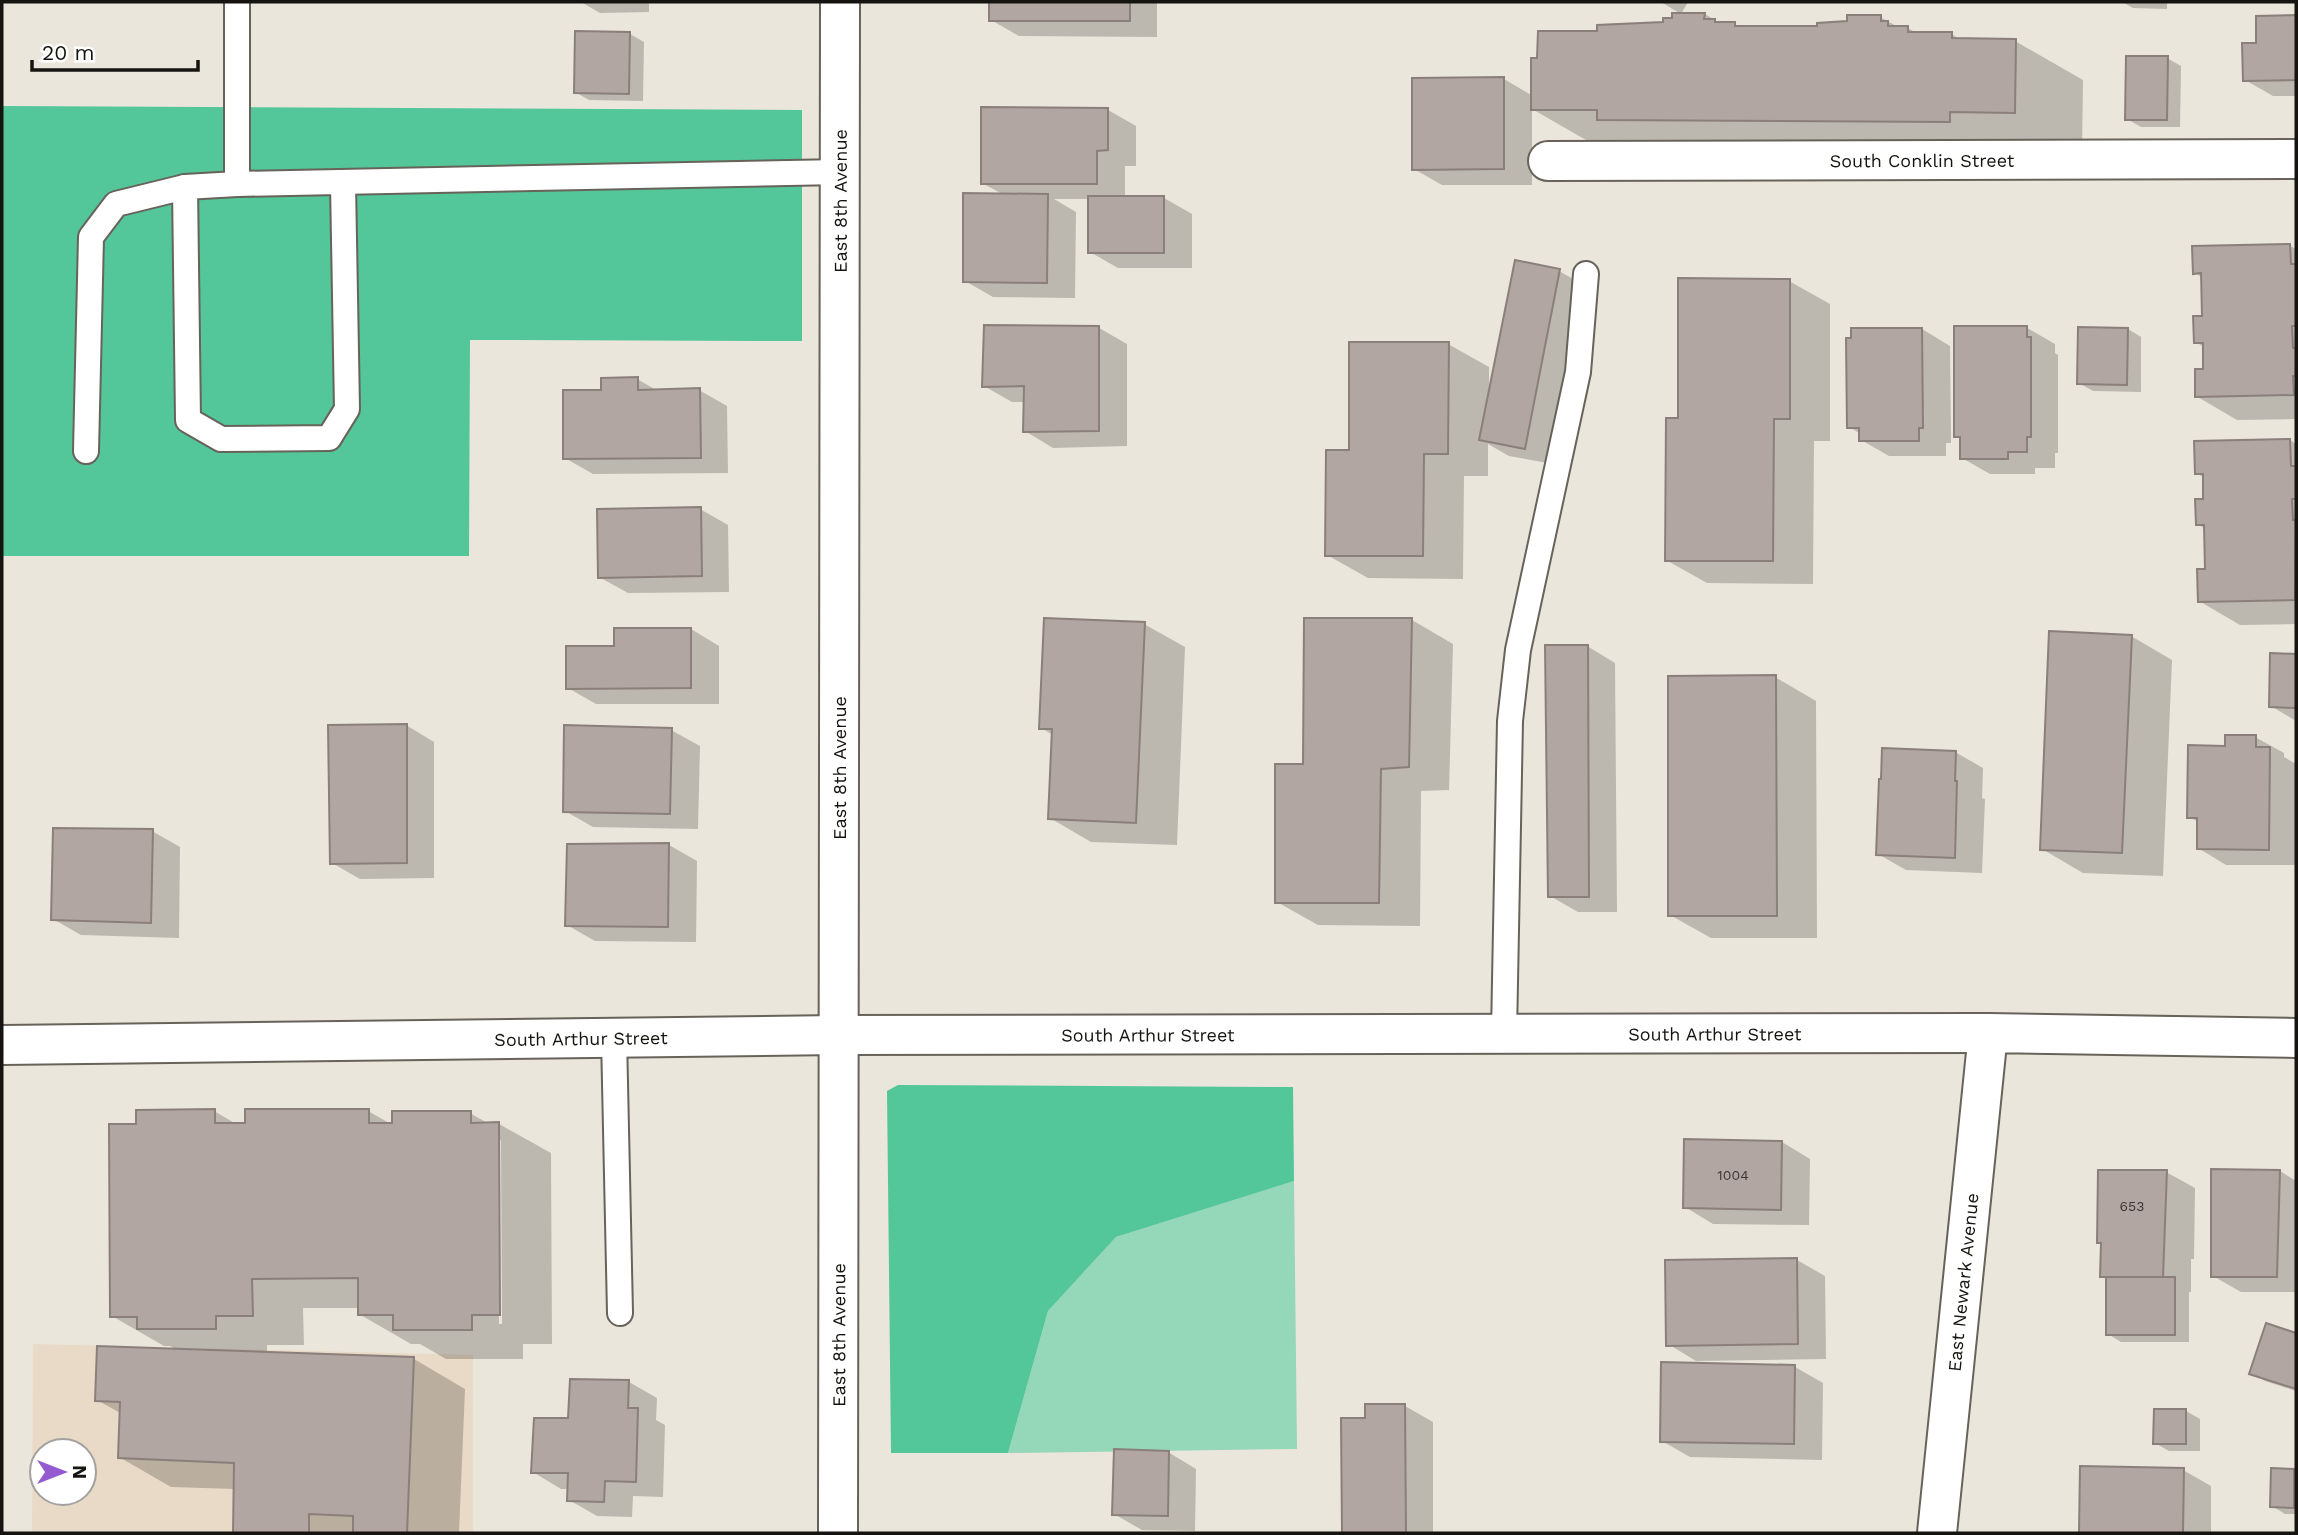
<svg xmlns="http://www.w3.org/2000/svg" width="2298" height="1535" viewBox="0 0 2298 1535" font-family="'Work Sans',sans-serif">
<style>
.commercial{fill:#e9dac7;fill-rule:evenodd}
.green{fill:#95d7b9}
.forest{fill:#53c799}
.shadow{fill:#0003;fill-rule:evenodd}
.building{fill:#b2a6a2;stroke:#8b7f7b;stroke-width:2}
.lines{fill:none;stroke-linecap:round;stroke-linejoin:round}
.lane-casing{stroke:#67635a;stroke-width:28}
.street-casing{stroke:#67635a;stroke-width:42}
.secondary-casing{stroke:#67635a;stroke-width:42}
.lane{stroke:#fff;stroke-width:24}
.street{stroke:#fff;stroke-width:38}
.secondary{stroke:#fff;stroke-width:38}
.labels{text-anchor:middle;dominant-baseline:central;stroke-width:7;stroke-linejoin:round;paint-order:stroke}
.number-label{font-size:14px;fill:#3d3834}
.street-label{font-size:18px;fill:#161410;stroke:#fff}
</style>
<rect width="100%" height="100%" fill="#ebe6db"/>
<path class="commercial" d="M 33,1344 L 473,1355 L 473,1533 L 32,1533 ZM 42,1451 L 84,1451 L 84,1493 L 42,1493 Z"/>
<path class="green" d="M 1294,1181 L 1297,1449 L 1008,1453 L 1048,1311 L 1116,1237 Z"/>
<g class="forest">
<path d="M 2,106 L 802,110 L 802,341 L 470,340 L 469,556 L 2,556 Z"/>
<path d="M 898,1085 L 1293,1087 L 1294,1181 L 1116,1237 L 1048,1311 L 1008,1453 L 891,1453 L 887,1091 Z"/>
</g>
<g class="shadow">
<path d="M 581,2 L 649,2 L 649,12 L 600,13 Z"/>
<path d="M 991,2 L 1157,2 L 1157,37 L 1019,36 L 991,20 Z"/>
<path d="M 1661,2 L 1688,2 L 1681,14 Z"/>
<path d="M 2122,2 L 2167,2 L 2167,9 L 2133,8 Z"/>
<path d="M 1674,14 L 1705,14 L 1721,24 L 1735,24 L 1741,28 L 1818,28 L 1880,17 L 1900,28 L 1908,28 L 1918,34 L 1951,34 L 1962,40 L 2015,41 L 2083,80 L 2082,151 L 1600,148 L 1532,109 L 1532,185 L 1442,185 L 1414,169 L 1504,79 L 1533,96 L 1599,33 L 1664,24 L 1674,20 Z"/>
<path d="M 2296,17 L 2296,96 L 2273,96 L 2245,80 L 2258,45 L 2258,18 Z"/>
<path d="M 630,34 L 644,42 L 643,101 L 589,100 L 575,92 Z"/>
<path d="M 2167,58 L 2181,66 L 2180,127 L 2141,127 L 2127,119 Z"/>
<path d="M 1108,110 L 1136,126 L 1136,166 L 1125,166 L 1125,198 L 1164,198 L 1192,214 L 1192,268 L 1118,268 L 1090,252 L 1090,199 L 1054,199 L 1076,212 L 1075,298 L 993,297 L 965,281 L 1004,195 L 982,183 Z"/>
<path d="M 2290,246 L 2296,249 L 2296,419 L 2237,420 L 2196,396 L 2205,371 L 2205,348 L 2196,342 L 2204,318 L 2203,278 L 2195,273 Z"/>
<path d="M 1559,271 L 1587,287 L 1553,464 L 1509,456 L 1488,444 L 1488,476 L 1464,476 L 1463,579 L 1368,578 L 1327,555 L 1350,452 L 1448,344 L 1489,367 L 1489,392 Z"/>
<path d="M 1789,281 L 1830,304 L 1830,441 L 1814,441 L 1813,584 L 1707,583 L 1666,560 L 1679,420 Z"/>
<path d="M 1099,328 L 1127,344 L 1127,446 L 1053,448 L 1025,431 L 1026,402 L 1012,402 L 984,386 Z"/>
<path d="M 2027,328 L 2055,344 L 2055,353 L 2058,355 L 2058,453 L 2055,453 L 2055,468 L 2035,468 L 2035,474 L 1990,474 L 1962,458 L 1962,440 L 1956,436 Z"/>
<path d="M 1922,329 L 1950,346 L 1951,443 L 1946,443 L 1946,456 L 1889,456 L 1861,440 L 1861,434 L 1849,427 Z"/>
<path d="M 2128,329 L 2141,337 L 2141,392 L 2093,391 L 2079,383 Z"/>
<path d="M 637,379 L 658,391 L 699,390 L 727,406 L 728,473 L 593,474 L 565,458 L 603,391 Z"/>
<path d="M 2290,440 L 2296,444 L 2296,624 L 2240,625 L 2199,601 L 2207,571 L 2206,529 L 2197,524 L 2205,500 L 2205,478 L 2196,473 Z"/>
<path d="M 700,509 L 728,525 L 729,592 L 628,593 L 599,577 Z"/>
<path d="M 1306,619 L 1412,620 L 1453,644 L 1449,790 L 1421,791 L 1420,926 L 1318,925 L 1277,902 L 1305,765 Z"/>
<path d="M 1144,624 L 1185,647 L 1177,845 L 1091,842 L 1050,818 L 1053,735 L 1041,728 Z"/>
<path d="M 691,629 L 719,646 L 719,704 L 596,704 L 568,688 L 616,648 Z"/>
<path d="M 2131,636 L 2172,660 L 2163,876 L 2083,873 L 2042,849 Z"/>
<path d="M 1587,646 L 1615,663 L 1617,912 L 1578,912 L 1550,896 Z"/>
<path d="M 2272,655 L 2296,656 L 2296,721 L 2271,706 Z"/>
<path d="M 1775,677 L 1816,701 L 1817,938 L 1711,938 L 1670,915 Z"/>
<path d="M 406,725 L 434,742 L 434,878 L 360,879 L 332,863 Z"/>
<path d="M 671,730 L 700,746 L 698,829 L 593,827 L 565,811 Z"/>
<path d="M 2255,737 L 2284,753 L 2284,757 L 2296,764 L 2296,865 L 2226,865 L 2198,848 L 2198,822 L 2189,817 L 2227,748 Z"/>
<path d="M 1955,752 L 1983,768 L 1982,798 L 1985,799 L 1982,873 L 1906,870 L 1878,854 Z"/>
<path d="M 152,831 L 180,847 L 179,938 L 81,935 L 53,919 Z"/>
<path d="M 669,845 L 697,861 L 696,942 L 595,941 L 567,925 Z"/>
<path d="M 214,1111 L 238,1125 L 368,1111 L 391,1124 L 470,1113 L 489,1124 L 499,1124 L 551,1153 L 552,1344 L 523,1344 L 523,1359 L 446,1359 L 420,1344 L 411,1344 L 359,1314 L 359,1308 L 303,1308 L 304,1345 L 267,1345 L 267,1354 L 414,1359 L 465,1389 L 459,1533 L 234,1533 L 235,1489 L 171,1487 L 119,1457 L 122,1414 L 97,1400 L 178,1350 L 170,1346 L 164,1346 L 112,1316 L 138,1126 ZM 498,1140 L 501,1140 L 502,1324 L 499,1324 Z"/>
<path d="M 1782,1142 L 1810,1159 L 1809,1225 L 1713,1224 L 1685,1207 Z"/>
<path d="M 2280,1171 L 2296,1181 L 2296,1292 L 2241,1292 L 2213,1276 Z"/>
<path d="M 2166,1172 L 2195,1188 L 2194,1259 L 2191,1259 L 2191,1292 L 2189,1292 L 2189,1342 L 2121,1342 L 2108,1334 L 2108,1279 L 2102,1276 Z"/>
<path d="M 1797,1260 L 1825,1276 L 1826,1359 L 1696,1361 L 1668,1344 Z"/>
<path d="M 2267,1325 L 2296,1335 L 2296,1391 L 2265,1381 L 2252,1373 Z"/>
<path d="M 1795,1367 L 1823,1383 L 1822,1460 L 1690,1457 L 1662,1441 Z"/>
<path d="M 629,1382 L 657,1398 L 656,1420 L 665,1425 L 663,1497 L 633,1496 L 632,1517 L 597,1516 L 569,1500 L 569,1489 L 561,1489 L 533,1472 L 570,1420 Z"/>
<path d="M 1405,1406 L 1433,1422 L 1433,1533 L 1344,1533 L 1343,1419 L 1367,1419 Z"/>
<path d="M 2186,1411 L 2200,1419 L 2200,1451 L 2169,1451 L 2155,1443 Z"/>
<path d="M 1168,1452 L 1196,1469 L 1195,1531 L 1142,1530 L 1114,1514 Z"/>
<path d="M 2082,1468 L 2183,1470 L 2211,1486 L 2211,1533 L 2081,1533 Z"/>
<path d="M 2293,1471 L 2296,1472 L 2296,1514 L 2285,1514 L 2272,1506 Z"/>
</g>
<g class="building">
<rect x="989" y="2" width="141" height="19"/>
<path d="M 1672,13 L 1705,13 L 1704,19 L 1715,19 L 1715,22 L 1735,22 L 1735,26 L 1817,26 L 1817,23 L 1847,21 L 1847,15 L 1881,15 L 1881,21 L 1888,21 L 1888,26 L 1908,26 L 1908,32 L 1952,32 L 1952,38 L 2016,39 L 2015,113 L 1950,112 L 1950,122 L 1597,120 L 1597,110 L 1531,110 L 1531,58 L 1537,58 L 1538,31 L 1597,31 L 1597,25 L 1663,22 L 1663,18 L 1672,18 Z"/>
<path d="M 2296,15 L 2296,80 L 2243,81 L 2242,43 L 2256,43 L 2256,16 Z"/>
<path d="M 575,31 L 630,32 L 629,94 L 574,93 Z"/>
<path d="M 2126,56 L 2168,56 L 2167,120 L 2125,120 Z"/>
<path d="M 1504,77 L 1504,169 L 1412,170 L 1412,78 Z"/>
<path d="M 981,107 L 1108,108 L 1108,150 L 1097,151 L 1097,184 L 981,184 Z"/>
<path d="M 963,193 L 1048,194 L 1047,283 L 963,282 Z"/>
<rect x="1088" y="196" width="76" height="57"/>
<path d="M 2290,244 L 2291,264 L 2296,264 L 2296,326 L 2292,326 L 2293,348 L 2296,348 L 2296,376 L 2293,376 L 2294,395 L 2195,397 L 2195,369 L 2203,369 L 2203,343 L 2194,343 L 2193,316 L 2202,316 L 2201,273 L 2193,274 L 2192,246 Z"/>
<path d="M 1515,260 L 1560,269 L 1525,449 L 1479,440 Z"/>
<path d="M 1678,278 L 1790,279 L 1790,419 L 1774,419 L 1773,561 L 1665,561 L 1666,418 L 1678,418 Z"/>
<path d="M 984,325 L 1099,326 L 1099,431 L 1023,432 L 1024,386 L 982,387 Z"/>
<path d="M 1954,326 L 2027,326 L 2027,337 L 2031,337 L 2031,437 L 2027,437 L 2027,452 L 2008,452 L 2008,459 L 1960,459 L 1960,437 L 1954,437 Z"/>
<path d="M 2078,327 L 2128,328 L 2127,385 L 2077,384 Z"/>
<path d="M 1851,328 L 1922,328 L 1923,428 L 1919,428 L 1919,441 L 1859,441 L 1859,428 L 1847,428 L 1846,338 L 1851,338 Z"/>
<path d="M 1349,342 L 1449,342 L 1448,454 L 1424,454 L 1423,556 L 1325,556 L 1326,450 L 1349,450 Z"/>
<path d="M 638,377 L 638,390 L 700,388 L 701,458 L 563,459 L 563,390 L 601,390 L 601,378 Z"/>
<path d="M 2290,439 L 2291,466 L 2296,466 L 2296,499 L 2292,499 L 2293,520 L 2296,520 L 2295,600 L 2198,602 L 2197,569 L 2205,569 L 2204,525 L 2196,525 L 2195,499 L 2203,499 L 2203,474 L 2195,474 L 2194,441 Z"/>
<path d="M 701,507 L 702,576 L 598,578 L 597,509 Z"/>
<path d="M 1044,618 L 1145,622 L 1136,823 L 1048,819 L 1052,729 L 1039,729 Z"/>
<path d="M 1304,618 L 1412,618 L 1409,767 L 1381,769 L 1379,903 L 1275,903 L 1275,764 L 1303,764 Z"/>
<path d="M 614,628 L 691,628 L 691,688 L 566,689 L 566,646 L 614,646 Z"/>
<path d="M 2049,631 L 2132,635 L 2122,853 L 2040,850 Z"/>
<path d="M 1545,645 L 1588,645 L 1589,897 L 1548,897 Z"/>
<path d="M 2270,653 L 2296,654 L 2296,708 L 2269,707 Z"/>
<path d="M 1776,675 L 1777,916 L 1668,916 L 1668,676 Z"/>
<path d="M 407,724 L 407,863 L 330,864 L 328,725 Z"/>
<path d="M 564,725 L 672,728 L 670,814 L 563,812 Z"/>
<path d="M 2225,735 L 2256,735 L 2256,747 L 2270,747 L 2269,850 L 2197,849 L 2197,818 L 2187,818 L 2188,745 L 2225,746 Z"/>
<path d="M 1882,748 L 1956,751 L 1955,781 L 1957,781 L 1955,858 L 1876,855 L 1879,779 L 1881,779 Z"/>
<path d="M 53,828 L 153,829 L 151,923 L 51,920 Z"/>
<path d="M 669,843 L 668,927 L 565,926 L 567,844 Z"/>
<path d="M 215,1109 L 215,1123 L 245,1123 L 245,1109 L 369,1109 L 369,1123 L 392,1123 L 392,1111 L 471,1111 L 471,1123 L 499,1122 L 500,1315 L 472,1315 L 472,1330 L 393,1330 L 393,1315 L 358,1315 L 358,1278 L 252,1279 L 253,1316 L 216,1316 L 216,1329 L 137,1329 L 137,1317 L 110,1317 L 109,1124 L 136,1124 L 136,1110 Z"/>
<path d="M 1684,1139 L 1782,1141 L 1781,1210 L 1683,1208 Z"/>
<path d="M 2211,1169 L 2280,1170 L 2277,1277 L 2211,1277 Z"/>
<path d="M 2098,1170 L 2167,1170 L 2163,1277 L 2100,1277 L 2101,1243 L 2097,1243 Z"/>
<path d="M 1797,1258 L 1798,1344 L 1666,1346 L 1665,1260 Z"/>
<rect x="2106" y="1277" width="69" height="58"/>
<path d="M 2266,1323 L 2296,1333 L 2296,1389 L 2249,1374 Z"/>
<path d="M 97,1346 L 414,1357 L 407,1533 L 347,1533 L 353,1533 L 353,1516 L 309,1514 L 309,1533 L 233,1533 L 234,1463 L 118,1458 L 120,1402 L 95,1401 Z"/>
<path d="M 1661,1362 L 1795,1365 L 1794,1444 L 1660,1442 Z"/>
<path d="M 570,1379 L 629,1380 L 628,1408 L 638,1408 L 636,1482 L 605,1481 L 604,1502 L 567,1501 L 568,1473 L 531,1473 L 534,1418 L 568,1418 Z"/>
<path d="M 1365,1404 L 1405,1404 L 1406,1533 L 1342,1533 L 1341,1418 L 1365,1418 Z"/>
<path d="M 2154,1409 L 2186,1409 L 2186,1444 L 2153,1444 Z"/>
<path d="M 1114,1449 L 1169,1451 L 1168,1516 L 1112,1515 Z"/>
<path d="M 2080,1466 L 2184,1468 L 2183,1533 L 2079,1533 Z"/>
<path d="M 2271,1468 L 2294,1469 L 2294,1508 L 2270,1507 Z"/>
</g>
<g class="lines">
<defs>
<g id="lane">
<path d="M 237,2 L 237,184"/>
<path d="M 343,183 L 347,409 L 329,438 L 221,439 L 188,420 L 185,187 L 237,184 L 841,172"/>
<path d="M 86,451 L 91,237 L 116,204 L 185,187"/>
<path d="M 1504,1034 L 1510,721 L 1518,650 L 1578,372 L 1586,274"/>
<path d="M 614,1037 L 620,1313"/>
</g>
<g id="street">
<path id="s1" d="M 1548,161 L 2296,159"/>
<path id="s2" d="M 2,1045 L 838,1035 L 1988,1033"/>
<path id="s3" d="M 838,1533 L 840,2"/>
</g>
<g id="secondary">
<path id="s4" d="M 1937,1533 L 1988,1033 L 2296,1038"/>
</g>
</defs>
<use href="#lane" class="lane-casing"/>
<use href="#street" class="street-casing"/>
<use href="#secondary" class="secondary-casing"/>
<use href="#lane" class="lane"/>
<use href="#street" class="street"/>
<use href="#secondary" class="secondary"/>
</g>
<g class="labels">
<g class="number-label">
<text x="1733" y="1175">1004</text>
<text x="2132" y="1206">653</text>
</g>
<g class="street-label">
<text stroke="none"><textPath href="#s1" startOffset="374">South Conklin Street</textPath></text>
<text stroke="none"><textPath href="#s3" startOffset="1332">East 8th Avenue</textPath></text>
<text stroke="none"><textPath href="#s3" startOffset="765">East 8th Avenue</textPath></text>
<text stroke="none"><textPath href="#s2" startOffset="1713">South Arthur Street</textPath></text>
<text stroke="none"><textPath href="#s2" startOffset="1146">South Arthur Street</textPath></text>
<text stroke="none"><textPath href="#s2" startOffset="579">South Arthur Street</textPath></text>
<text stroke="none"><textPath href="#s4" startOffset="252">East Newark Avenue</textPath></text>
<text stroke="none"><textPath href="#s3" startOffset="198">East 8th Avenue</textPath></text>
</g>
</g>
<rect width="2298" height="1535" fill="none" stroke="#161410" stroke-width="7"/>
<g transform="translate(63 1472) rotate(90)"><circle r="33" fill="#ffffff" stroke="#a2a19f" stroke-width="2"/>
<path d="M0-5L12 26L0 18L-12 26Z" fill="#945ad2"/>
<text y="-10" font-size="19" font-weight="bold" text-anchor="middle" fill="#161410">N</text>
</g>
<path d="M32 60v10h166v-10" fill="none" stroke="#161410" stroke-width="3.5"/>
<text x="42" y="60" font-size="21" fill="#161410" stroke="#ffffff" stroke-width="5" paint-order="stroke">20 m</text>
</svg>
